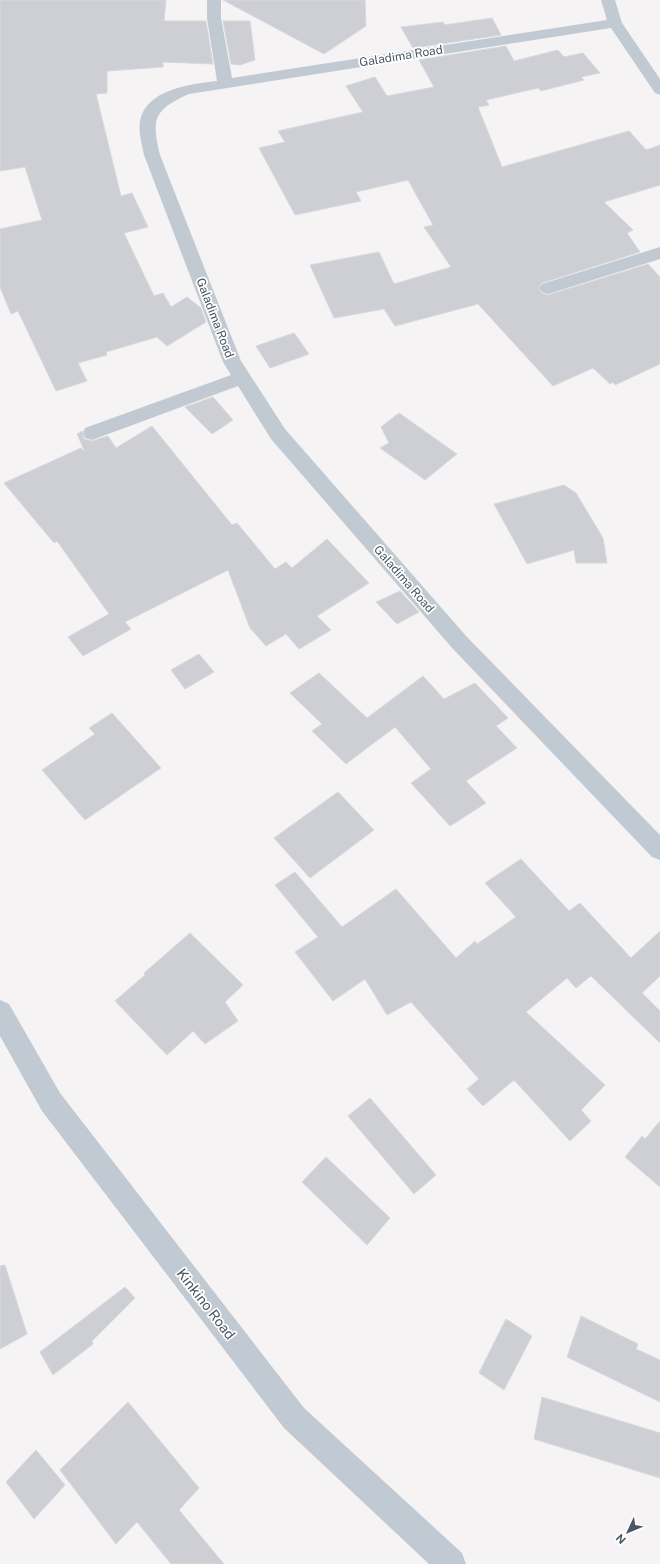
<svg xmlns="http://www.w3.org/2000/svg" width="660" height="1564" viewBox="0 0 660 1564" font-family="'Public Sans',sans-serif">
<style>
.building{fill:#cdcfd5;stroke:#d7d9de}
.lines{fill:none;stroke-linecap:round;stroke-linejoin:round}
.minor{fill:#c1cad2;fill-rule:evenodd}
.labels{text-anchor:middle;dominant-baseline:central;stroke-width:3.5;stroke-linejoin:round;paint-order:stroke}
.street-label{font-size:12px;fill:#4a5661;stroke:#fff}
.near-street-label{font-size:14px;fill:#4a5661;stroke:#fff}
</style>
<rect width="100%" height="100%" fill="#f5f3f3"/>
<g class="building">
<path d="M 0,0 L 166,0 L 164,21 L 206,21 L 213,64 L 163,62 L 163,67 L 107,71 L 107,93 L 96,94 L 121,196 L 132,193 L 148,227 L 124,233 L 154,296 L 163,293 L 171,307 L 187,297 L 201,308 L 206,322 L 167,346 L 157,337 L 106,352 L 107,355 L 78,363 L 87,381 L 56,391 L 18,311 L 11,314 L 0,287 L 0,229 L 42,220 L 25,167 L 0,171 Z"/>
<path d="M 223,0 L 365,0 L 366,26 L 324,54 Z"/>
<path d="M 492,18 L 501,35 L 413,48 L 401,27 L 443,22 L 444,25 Z"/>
<path d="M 223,21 L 250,21 L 255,60 L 240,65 L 231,64 Z"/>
<path d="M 506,46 L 514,61 L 558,50 L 564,57 L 583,53 L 600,73 L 581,77 L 584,80 L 541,91 L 538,88 L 486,100 L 489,105 L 478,107 L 502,167 L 629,131 L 646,150 L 660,145 L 660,185 L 604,202 L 633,230 L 627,233 L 640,252 L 542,283 L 538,288 L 542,293 L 548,295 L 648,264 L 660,277 L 660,364 L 615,385 L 613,382 L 610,384 L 593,368 L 553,386 L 478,304 L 395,326 L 384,309 L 334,318 L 310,265 L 379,252 L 394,284 L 451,267 L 424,227 L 433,225 L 408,180 L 356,192 L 361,201 L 295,215 L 259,148 L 285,142 L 278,131 L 363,112 L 346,86 L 375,77 L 387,96 L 434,87 L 419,60 Z"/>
<path d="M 294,333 L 309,354 L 270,368 L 256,346 Z"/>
<path d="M 213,397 L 233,420 L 212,434 L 185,407 Z"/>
<path d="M 399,413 L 457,454 L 425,480 L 380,448 L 389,443 L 381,427 Z"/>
<path d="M 152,426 L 232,525 L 237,523 L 275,569 L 286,562 L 292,568 L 327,539 L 369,583 L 317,616 L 331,630 L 299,649 L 286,634 L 266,646 L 250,628 L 228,570 L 125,622 L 131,629 L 83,656 L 68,637 L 109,614 L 57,541 L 54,543 L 4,483 L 81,448 L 85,452 L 77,434 L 82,431 L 84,439 L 92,441 L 108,436 L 116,448 Z"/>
<path d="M 564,485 L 576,493 L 603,538 L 607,563 L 576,563 L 574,550 L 527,564 L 494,504 Z"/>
<path d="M 400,591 L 419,612 L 397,624 L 376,602 Z"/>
<path d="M 199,654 L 214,672 L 185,689 L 171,670 Z"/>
<path d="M 319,673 L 367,718 L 423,676 L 444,699 L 475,683 L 508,718 L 496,726 L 517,748 L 466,781 L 486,803 L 450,826 L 411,783 L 431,769 L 395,727 L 346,764 L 312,731 L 322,724 L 290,693 Z"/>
<path d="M 112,713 L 161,768 L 85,820 L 42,770 L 95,734 L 89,728 Z"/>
<path d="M 338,792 L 374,830 L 310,878 L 274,838 Z"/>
<path d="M 521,859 L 569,911 L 580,903 L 631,958 L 660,931 L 660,976 L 642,993 L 660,1011 L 660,1043 L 591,976 L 576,988 L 567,978 L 526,1012 L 605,1085 L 581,1110 L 591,1121 L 570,1141 L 514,1080 L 483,1106 L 467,1089 L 479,1079 L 411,1002 L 387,1015 L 365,979 L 333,1001 L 295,952 L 318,937 L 275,885 L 295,872 L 342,927 L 396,889 L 456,958 L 475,941 L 477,944 L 516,917 L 485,883 Z"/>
<path d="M 190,933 L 243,985 L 225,1002 L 238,1021 L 205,1044 L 193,1031 L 167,1055 L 115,1001 L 145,975 L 144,973 Z"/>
<path d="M 370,1098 L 436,1175 L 414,1194 L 348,1116 Z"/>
<path d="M 660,1121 L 660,1187 L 625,1157 L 642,1136 L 645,1139 Z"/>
<path d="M 326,1157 L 390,1218 L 367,1245 L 302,1182 Z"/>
<path d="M 5,1265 L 27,1334 L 0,1349 L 0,1266 Z"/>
<path d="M 125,1287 L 135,1298 L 92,1341 L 93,1344 L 53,1375 L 40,1352 Z"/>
<path d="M 581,1316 L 638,1344 L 636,1349 L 660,1360 L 660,1402 L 567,1357 Z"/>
<path d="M 506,1319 L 532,1336 L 504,1390 L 479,1373 Z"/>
<path d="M 542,1397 L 660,1433 L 660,1478 L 534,1439 Z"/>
<path d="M 128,1402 L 199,1488 L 179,1510 L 224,1564 L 171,1564 L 137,1522 L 116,1544 L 60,1470 Z"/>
<path d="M 36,1450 L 65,1485 L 34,1519 L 6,1482 Z"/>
</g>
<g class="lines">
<g class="minor">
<path d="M 207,0 L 221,0 L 221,18 L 232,78 L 607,20 L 601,0 L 615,0 L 622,23 L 660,79 L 660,95 L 655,93 L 611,28 L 189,94 C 154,110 151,118 160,155 L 241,361 L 285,429 L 467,637 L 660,835 L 660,860 L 652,857 L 453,649 L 271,439 L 238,386 L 92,440 L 85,438 L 83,433 L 85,428 L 231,375 L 223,362 L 144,155 C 142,144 138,133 140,121 C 146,89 191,84 217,81 L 207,18 Z"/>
<path d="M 660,247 L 660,259 L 548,294 L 542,292 L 539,288 L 542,284 Z"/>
<path d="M 0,1000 L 9,1004 L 60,1093 L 304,1408 L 462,1553 L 466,1564 L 429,1564 L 284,1428 L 42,1111 L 0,1036 Z"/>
</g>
</g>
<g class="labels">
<g class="street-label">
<text transform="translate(401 56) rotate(-9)">Galadima Road</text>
<text transform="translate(215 318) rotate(69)">Galadima Road</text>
<text transform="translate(404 579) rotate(49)">Galadima Road</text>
</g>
<g class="near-street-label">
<text transform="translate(206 1304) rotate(52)">Kinkino Road</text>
</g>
</g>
<g transform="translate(628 1532) rotate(226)" stroke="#ffffff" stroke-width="3" paint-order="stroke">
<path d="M0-3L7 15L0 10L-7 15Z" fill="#4a5661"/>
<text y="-6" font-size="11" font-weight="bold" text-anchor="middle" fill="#4a5661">N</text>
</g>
</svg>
